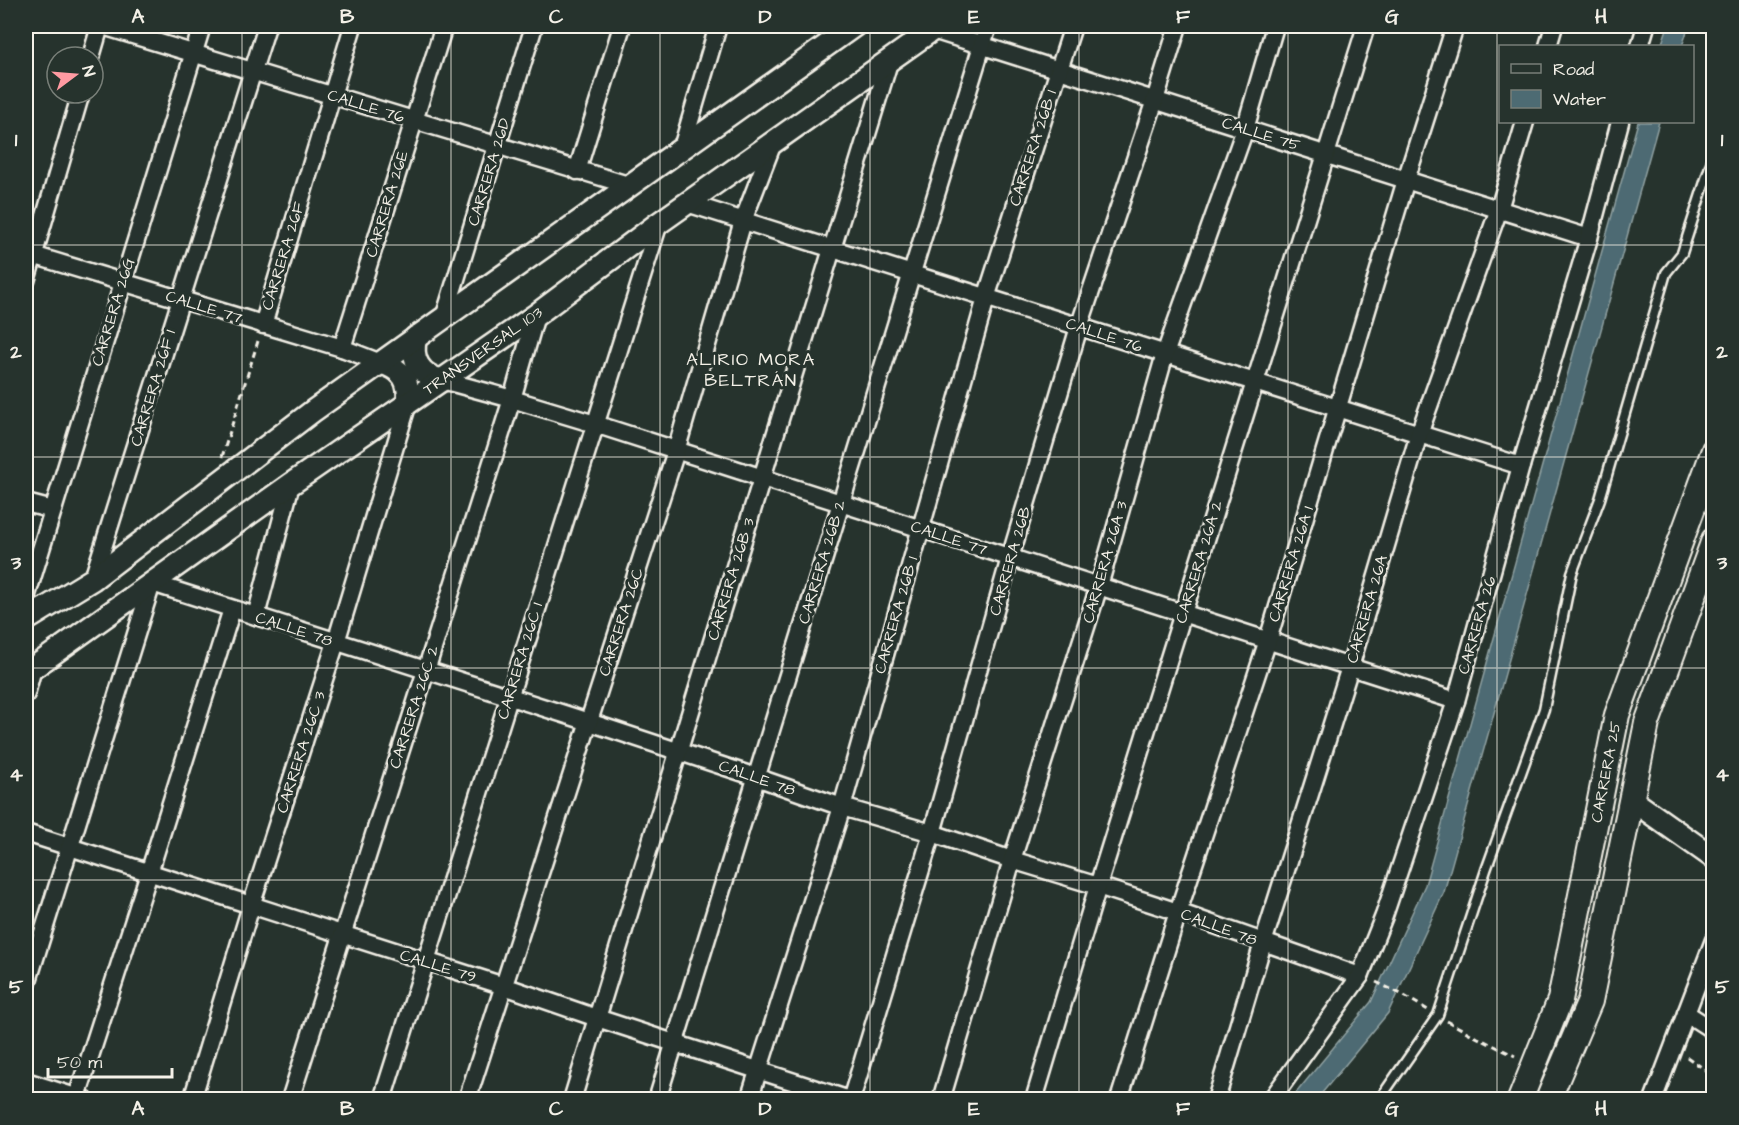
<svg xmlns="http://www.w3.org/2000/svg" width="1739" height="1125" viewBox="0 0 1739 1125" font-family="'Architects Daughter',sans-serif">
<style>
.water{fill:#4d6b73;stroke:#90a1a2;stroke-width:1.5}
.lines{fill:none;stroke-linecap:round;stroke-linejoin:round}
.service-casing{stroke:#f4f1e8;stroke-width:13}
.minor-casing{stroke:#f4f1e8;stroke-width:21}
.tertiary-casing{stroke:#f4f1e8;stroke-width:26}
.secondary-casing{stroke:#f4f1e8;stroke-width:28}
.path{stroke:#f4f1e8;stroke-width:3;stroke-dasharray:6 4.5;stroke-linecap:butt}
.service{stroke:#26332d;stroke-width:8}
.minor{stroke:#26332d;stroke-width:16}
.tertiary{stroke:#26332d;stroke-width:21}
.secondary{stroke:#26332d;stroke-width:24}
.grid{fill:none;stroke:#f4f1e8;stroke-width:1.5;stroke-opacity:0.55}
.labels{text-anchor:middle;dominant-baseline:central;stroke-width:6;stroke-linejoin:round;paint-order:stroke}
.street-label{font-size:16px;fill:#f4f1e8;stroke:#26332d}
.neighbourhood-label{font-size:18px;letter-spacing:1.5px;fill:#f4f1e8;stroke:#26332d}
.neatline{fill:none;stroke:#f4f1e8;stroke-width:2}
.grid-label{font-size:20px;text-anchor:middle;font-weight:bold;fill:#f4f1e8}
</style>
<rect width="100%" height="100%" fill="#26332d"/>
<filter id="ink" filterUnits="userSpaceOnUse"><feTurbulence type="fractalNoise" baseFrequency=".0167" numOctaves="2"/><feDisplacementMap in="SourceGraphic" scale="12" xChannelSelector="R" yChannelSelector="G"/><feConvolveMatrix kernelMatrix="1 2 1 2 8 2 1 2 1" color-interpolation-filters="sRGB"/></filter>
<g filter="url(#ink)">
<g class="water">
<path d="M 1668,26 L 1689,26 L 1682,46 L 1661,46 Z"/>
<path d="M 1638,122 L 1659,122 L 1444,892 L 1388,1013 L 1317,1099 L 1291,1099 L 1371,1002 L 1425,885 Z"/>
</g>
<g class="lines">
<defs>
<path id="service" d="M 1379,1100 L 1438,1015 L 1486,870 L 1544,709 L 1572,573 L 1600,499 L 1666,273 L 1682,253 L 1714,154"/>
<g id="minor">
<path d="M 103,26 L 628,185"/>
<path d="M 933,30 L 1589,238"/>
<path d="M 1548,46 L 1554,26"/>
<path d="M 1640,46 L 1646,26"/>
<path d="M 91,57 L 100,26"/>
<path d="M 682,148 L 718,26"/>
<path d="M 577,171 L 622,26"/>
<path d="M 687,203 L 1521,466"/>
<path d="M 26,253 L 342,348 L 381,363"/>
<path d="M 26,281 L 81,93"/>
<path d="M 444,318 L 534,26"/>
<path d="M 263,325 L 353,26"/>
<path d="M 342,348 L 444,26"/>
<path d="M 442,380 L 512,399 L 595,424 L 1456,701"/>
<path d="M 26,503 L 53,510"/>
<path d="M 93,579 L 267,26"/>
<path d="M 26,598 L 202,26"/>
<path d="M 256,616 L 291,484"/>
<path d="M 26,694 L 33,668"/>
<path d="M 26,833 L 504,986 L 597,1018 L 850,1100"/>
<path d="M 26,987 L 152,583 L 589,722 L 756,777 L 842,807 L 932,833 L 1012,860 L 1098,886 L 1178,912 L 1360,976"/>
<path d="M 1686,1013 L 1714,1031"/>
<path d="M 26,1081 L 85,1100"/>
<path d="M 77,1097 L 149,873 L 232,609"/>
<path d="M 192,1100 L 251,906 L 336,642 L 408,403"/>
<path d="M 290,1100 L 512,399 L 536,315"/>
<path d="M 382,1100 L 659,223"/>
<path d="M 467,1100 L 676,451 L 743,221 L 773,143"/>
<path d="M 572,1100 L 890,59"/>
<path d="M 657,1100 L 988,26"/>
<path d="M 749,1100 L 842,807 L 986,298 L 1073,26"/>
<path d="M 851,1100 L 932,833 L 1010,558 L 1079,327 L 1155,100 L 1178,26"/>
<path d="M 941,1100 L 1012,860 L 1099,586 L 1165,354 L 1245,129 L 1275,26"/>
<path d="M 1034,1100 L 1098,886 L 1366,26"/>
<path d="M 1119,1100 L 1178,912 L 1268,640 L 1406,180 L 1455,26"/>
<path d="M 1216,1100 L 1263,943 L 1350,667 L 1419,434 L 1499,209 L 1525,122"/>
<path d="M 1271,1100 L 1360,976 L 1384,916 L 1456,701 L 1521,466 L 1589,238 L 1620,122"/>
<path d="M 1653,1100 L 1714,940"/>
</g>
<g id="tertiary">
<path d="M 416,337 C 410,359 420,376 442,380"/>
<path d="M 381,363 C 403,369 410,381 408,403"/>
<path d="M 26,620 L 93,579 L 313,411 L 854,26"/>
<path d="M 26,673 L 291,484 L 536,315 L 659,223 L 938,26"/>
<path d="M 1632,800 L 1714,858"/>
</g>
<g id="secondary">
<path d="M 1520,1100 L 1560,1000 L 1617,715 L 1714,450"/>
<path d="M 1548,1100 L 1590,1001 L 1647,723 L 1714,540"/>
</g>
</defs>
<use href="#service" class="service-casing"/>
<use href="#minor" class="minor-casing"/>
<use href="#tertiary" class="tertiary-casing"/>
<use href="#secondary" class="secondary-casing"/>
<g class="path">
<path d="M 222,457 L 258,341"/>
<path d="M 1376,982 L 1401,994 L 1428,1010"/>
<path d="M 1447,1021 L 1478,1038 L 1515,1056"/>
<path d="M 1687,1057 L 1714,1076"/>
</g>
<use href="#service" class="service"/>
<use href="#minor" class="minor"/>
<use href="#tertiary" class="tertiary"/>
<use href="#secondary" class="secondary"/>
</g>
</g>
<path class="grid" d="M 242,26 L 242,1100M 451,26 L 451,1100M 660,26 L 660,1100M 870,26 L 870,1100M 1079,26 L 1079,1100M 1288,26 L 1288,1100M 1497,26 L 1497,1100M 26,245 L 1714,245M 26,457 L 1714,457M 26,668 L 1714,668M 26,880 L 1714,880"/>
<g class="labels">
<g class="street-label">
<text transform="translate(366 106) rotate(17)">CALLE 76</text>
<text transform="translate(1261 134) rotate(17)">CALLE 75</text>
<text transform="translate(1033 148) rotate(-72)">CARRERA 26B 1</text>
<text transform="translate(489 172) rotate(-73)">CARRERA 26D</text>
<text transform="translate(387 204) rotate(-73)">CARRERA 26E</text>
<text transform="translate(283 256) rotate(-73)">CARRERA 26F</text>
<text transform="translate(204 307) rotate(17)">CALLE 77</text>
<text transform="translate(113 312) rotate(-73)">CARRERA 26G</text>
<text transform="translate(1104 335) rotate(18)">CALLE 76</text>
<text transform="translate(483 351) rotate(-35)">TRANSVERSAL 103</text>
<text transform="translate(153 388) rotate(-73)">CARRERA 26F 1</text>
<text transform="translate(949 538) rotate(18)">CALLE 77</text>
<text transform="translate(1010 561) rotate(-74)">CARRERA 26B</text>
<text transform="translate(822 562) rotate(-73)">CARRERA 26B 2</text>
<text transform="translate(1105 562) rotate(-74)">CARRERA 26A 3</text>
<text transform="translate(1199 562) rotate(-73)">CARRERA 26A 2</text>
<text transform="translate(1291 564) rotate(-73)">CARRERA 26A 1</text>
<text transform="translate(731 579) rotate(-73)">CARRERA 26B 3</text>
<text transform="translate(1367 609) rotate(-74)">CARRERA 26A</text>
<text transform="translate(896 615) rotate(-74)">CARRERA 26B 1</text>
<text transform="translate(621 622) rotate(-72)">CARRERA 26C</text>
<text transform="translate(1477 625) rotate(-74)">CARRERA 26</text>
<text transform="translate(294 629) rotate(18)">CALLE 78</text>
<text transform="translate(520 661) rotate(-73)">CARRERA 26C 1</text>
<text transform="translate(414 707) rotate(-72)">CARRERA 26C 2</text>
<text transform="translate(301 752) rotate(-72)">CARRERA 26C 3</text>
<text transform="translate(1606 772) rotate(-79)">CARRERA 25</text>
<text transform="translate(757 778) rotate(19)">CALLE 78</text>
<text transform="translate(1219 927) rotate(20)">CALLE 78</text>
<text transform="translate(438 966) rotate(17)">CALLE 79</text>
</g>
<g class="neighbourhood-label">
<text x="751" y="359">ALIRIO MORA<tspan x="751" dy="21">BELTRÁN</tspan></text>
</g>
</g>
<rect width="1739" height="1125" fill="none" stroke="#26332d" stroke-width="66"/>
<rect x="1499" y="45" width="195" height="78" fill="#26332d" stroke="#787f78" stroke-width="1.5"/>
<rect x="1511" y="64" width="30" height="9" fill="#26332d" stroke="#787f78" stroke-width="1.5"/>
<text x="1553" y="75" font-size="18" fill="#f4f1e8">Road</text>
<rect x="1511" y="90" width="30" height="18" fill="#4d6b73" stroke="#787f78" stroke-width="1.5"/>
<text x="1553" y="105" font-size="18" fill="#f4f1e8">Water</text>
<g transform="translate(75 75) rotate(74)"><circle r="28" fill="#26332d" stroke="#787f78" stroke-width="1.5"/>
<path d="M0-4.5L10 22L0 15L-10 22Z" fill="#ff9aa2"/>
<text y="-9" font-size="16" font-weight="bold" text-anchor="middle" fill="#f4f1e8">N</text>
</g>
<path d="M48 1068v9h124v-9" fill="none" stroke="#f4f1e8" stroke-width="3"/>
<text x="57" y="1068" font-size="18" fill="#f4f1e8" stroke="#26332d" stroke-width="4.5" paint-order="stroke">50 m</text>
<rect x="33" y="33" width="1673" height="1059" class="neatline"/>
<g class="grid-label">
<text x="138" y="23">A</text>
<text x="347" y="23">B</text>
<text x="556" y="23">C</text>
<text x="765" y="23">D</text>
<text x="974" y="23">E</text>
<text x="1183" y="23">F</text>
<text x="1392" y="23">G</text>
<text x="1601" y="23">H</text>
<text x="16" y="146">1</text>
<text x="1722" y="146">1</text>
<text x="16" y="358">2</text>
<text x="1722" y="358">2</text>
<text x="16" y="569">3</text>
<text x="1722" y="569">3</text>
<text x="16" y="781">4</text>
<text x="1722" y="781">4</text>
<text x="16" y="993">5</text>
<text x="1722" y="993">5</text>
<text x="138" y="1115">A</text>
<text x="347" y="1115">B</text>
<text x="556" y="1115">C</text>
<text x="765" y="1115">D</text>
<text x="974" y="1115">E</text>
<text x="1183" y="1115">F</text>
<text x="1392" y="1115">G</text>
<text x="1601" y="1115">H</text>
</g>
</svg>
